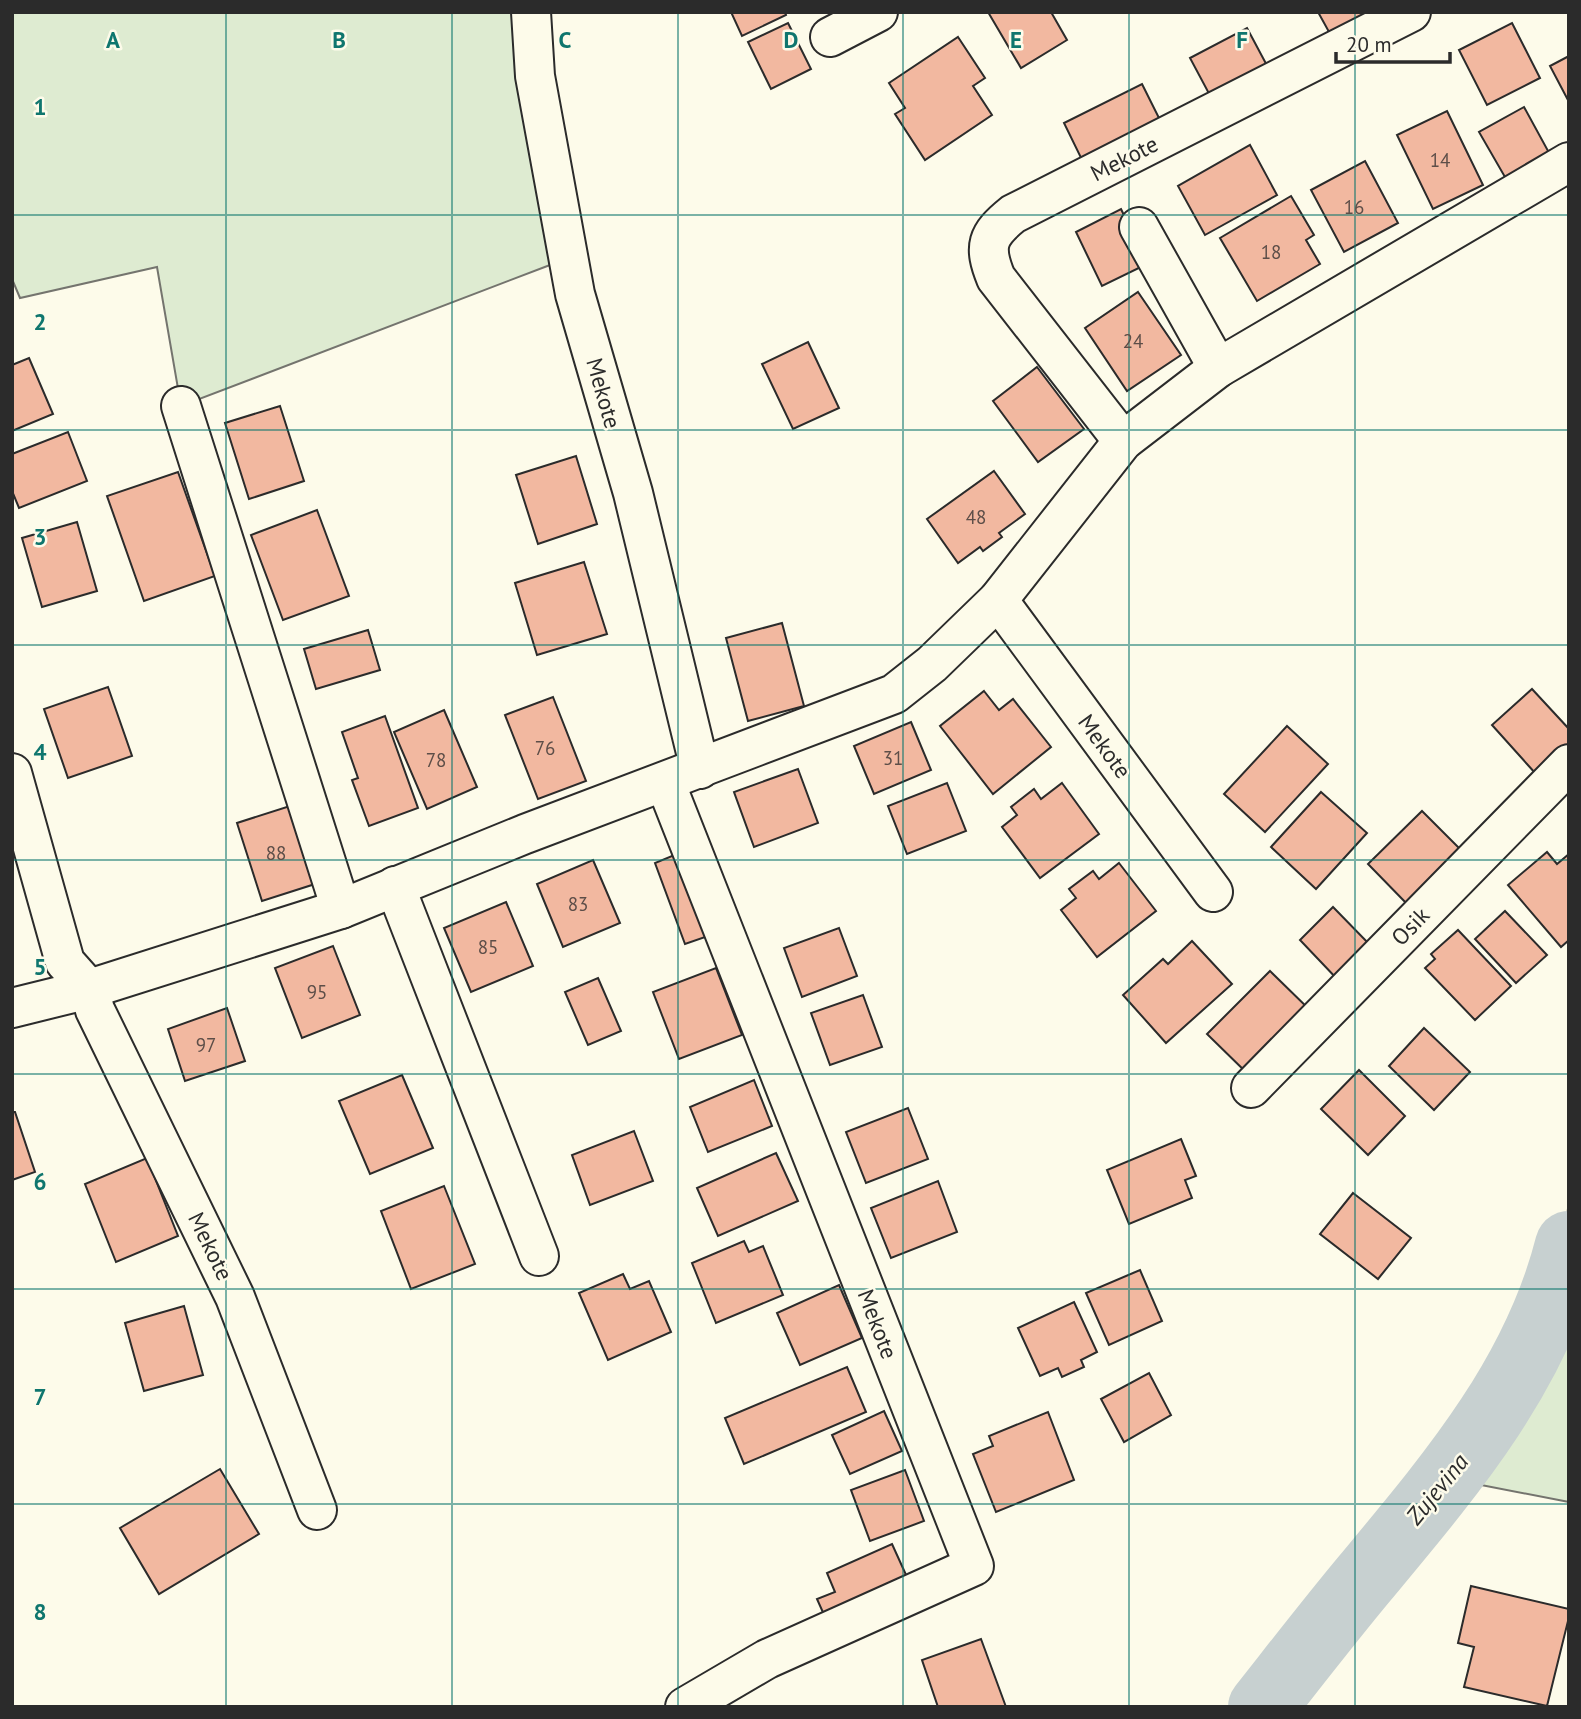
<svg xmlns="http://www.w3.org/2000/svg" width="1581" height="1719" viewBox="0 0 1581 1719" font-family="'PT Sans',sans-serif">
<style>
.green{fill:#deebd1;stroke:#74746e;stroke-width:2}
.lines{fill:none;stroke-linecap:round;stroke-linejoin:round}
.river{stroke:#c7d0d0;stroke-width:68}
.building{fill:#f2b8a0;stroke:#2b2b2b;stroke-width:2}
.minor-casing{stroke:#2b2b2b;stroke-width:42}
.minor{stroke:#fdfbea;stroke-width:38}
.grid{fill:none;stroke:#0f766e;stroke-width:2;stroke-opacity:0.55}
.labels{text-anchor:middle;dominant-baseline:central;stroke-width:5;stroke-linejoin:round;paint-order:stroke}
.number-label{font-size:19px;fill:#5d4e48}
.street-label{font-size:23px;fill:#2b2b2b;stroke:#fdfbea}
.water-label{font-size:24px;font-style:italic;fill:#2b2b2b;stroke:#fdfbea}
.grid-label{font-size:23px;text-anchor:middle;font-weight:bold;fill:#0f766e;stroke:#fdfbea;stroke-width:5;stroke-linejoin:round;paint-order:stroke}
</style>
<rect width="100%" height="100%" fill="#fdfbea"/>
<g class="green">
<path d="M 12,12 L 531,12 L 550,265 L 181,406 L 157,267 L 20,298 L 12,279 Z"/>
<path d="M 1569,1199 L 1569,1502 L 1435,1476 L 1529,1338 L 1565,1236 Z"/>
</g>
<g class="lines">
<path class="river" d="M 1262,1707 C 1296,1664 1330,1620 1365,1578 C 1449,1477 1536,1376 1569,1245"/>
</g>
<g class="building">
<path d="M 731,12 L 785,12 L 786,15 L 742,36 Z"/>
<path d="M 988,12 L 1051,12 L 1067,40 L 1021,68 Z"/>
<path d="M 1318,12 L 1385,12 L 1334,41 Z"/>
<path d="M 788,23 L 811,69 L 771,89 L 748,42 Z"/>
<path d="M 1512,23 L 1540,78 L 1487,105 L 1459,50 Z"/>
<path d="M 1247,28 L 1271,73 L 1214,103 L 1190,58 Z"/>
<path d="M 958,37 L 985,78 L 973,86 L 992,115 L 925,160 L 895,114 L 905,108 L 889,83 Z"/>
<path d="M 1569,56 L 1569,102 L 1550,66 Z"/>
<path d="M 1142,84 L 1163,126 L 1085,166 L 1064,123 Z"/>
<path d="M 1524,107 L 1553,160 L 1509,184 L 1479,132 Z"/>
<path d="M 1447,111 L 1483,185 L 1433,209 L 1397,135 Z"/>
<path d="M 1250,145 L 1277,195 L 1205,235 L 1178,186 Z"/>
<path d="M 1365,161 L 1398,223 L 1344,252 L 1311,190 Z"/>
<path d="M 1291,196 L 1314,235 L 1306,240 L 1320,264 L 1257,301 L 1220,238 Z"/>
<path d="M 1121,209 L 1147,264 L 1102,286 L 1076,232 Z"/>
<path d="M 1138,292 L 1181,355 L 1127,391 L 1085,328 Z"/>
<path d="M 808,342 L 839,408 L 793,429 L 762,364 Z"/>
<path d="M 29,358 L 53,414 L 12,431 L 12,365 Z"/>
<path d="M 1037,367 L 1084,429 L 1038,462 L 993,401 Z"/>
<path d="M 280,406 L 304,481 L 249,499 L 225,423 Z"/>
<path d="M 68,432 L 87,481 L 19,508 L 12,491 L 12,454 Z"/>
<path d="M 576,456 L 597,524 L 538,544 L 516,475 Z"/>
<path d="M 994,471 L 1025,514 L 999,533 L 1002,537 L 983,551 L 980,547 L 958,563 L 927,519 Z"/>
<path d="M 178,472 L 215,576 L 144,601 L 107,496 Z"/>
<path d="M 317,510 L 349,596 L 283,620 L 251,535 Z"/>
<path d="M 77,522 L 97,591 L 42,607 L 22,538 Z"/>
<path d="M 584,562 L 607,634 L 537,655 L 515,583 Z"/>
<path d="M 782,623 L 804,706 L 748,721 L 726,638 Z"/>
<path d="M 368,630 L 380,670 L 316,689 L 304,649 Z"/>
<path d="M 108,687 L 132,756 L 68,778 L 44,709 Z"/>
<path d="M 1532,689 L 1569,729 L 1569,744 L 1536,774 L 1492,725 Z"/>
<path d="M 984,691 L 999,710 L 1013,699 L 1051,747 L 993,794 L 940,726 Z"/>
<path d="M 553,697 L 586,781 L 538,799 L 505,715 Z"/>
<path d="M 444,710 L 477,787 L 427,809 L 394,732 Z"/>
<path d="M 385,716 L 418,808 L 369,826 L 352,780 L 358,778 L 342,732 Z"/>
<path d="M 911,722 L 931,770 L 874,794 L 854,746 Z"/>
<path d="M 1287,726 L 1328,764 L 1265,832 L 1224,794 Z"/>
<path d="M 798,769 L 818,823 L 754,847 L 734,792 Z"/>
<path d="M 947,783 L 966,831 L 907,854 L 888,806 Z"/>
<path d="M 1062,783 L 1099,834 L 1040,878 L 1002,827 L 1017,815 L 1011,807 L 1034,789 L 1041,799 Z"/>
<path d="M 1321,792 L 1367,833 L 1316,889 L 1271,847 Z"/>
<path d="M 290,806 L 315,884 L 262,901 L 237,823 Z"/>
<path d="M 1422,811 L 1464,853 L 1410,907 L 1368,864 Z"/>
<path d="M 684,851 L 714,934 L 685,944 L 655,863 Z"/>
<path d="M 1547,852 L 1557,864 L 1569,854 L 1569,940 L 1561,947 L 1508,885 Z"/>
<path d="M 593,860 L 620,923 L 563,947 L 537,884 Z"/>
<path d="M 1119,863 L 1156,911 L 1097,957 L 1061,910 L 1076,898 L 1069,889 L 1093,871 L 1099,879 Z"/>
<path d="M 506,902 L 533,966 L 471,992 L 444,928 Z"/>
<path d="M 1333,907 L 1373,948 L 1339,981 L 1300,940 Z"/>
<path d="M 1505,911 L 1547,955 L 1516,983 L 1475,939 Z"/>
<path d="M 839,928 L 857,976 L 802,997 L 784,948 Z"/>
<path d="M 1458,930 L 1511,986 L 1475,1020 L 1425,968 L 1435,959 L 1431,954 Z"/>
<path d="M 1192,941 L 1232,984 L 1166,1043 L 1123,995 L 1163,959 L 1168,964 Z"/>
<path d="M 333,946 L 360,1015 L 302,1038 L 275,968 Z"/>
<path d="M 716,968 L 742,1035 L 679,1059 L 653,992 Z"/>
<path d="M 1270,971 L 1314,1014 L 1252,1078 L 1207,1034 Z"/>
<path d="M 598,978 L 621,1031 L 588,1045 L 565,992 Z"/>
<path d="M 863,995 L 882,1047 L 830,1065 L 811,1013 Z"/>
<path d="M 227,1008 L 245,1061 L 185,1081 L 168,1029 Z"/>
<path d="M 1424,1028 L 1470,1072 L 1434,1110 L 1389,1066 Z"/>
<path d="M 1359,1070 L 1405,1116 L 1368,1155 L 1321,1109 Z"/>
<path d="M 402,1075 L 433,1148 L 370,1174 L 339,1101 Z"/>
<path d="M 754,1080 L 772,1126 L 708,1152 L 690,1107 Z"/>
<path d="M 908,1108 L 928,1159 L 866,1183 L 846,1132 Z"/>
<path d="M 12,1112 L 15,1112 L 35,1172 L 12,1180 Z"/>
<path d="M 634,1131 L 653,1181 L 590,1205 L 572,1155 Z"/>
<path d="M 1181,1139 L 1196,1176 L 1185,1180 L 1192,1198 L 1129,1224 L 1107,1170 Z"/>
<path d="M 776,1153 L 798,1201 L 718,1236 L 697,1188 Z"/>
<path d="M 147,1158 L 178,1236 L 116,1262 L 85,1184 Z"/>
<path d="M 938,1181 L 957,1232 L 891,1258 L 871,1208 Z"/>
<path d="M 444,1186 L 475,1264 L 411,1289 L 381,1211 Z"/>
<path d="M 1353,1193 L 1411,1238 L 1378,1279 L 1320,1234 Z"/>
<path d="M 744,1241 L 749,1252 L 763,1246 L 783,1295 L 716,1323 L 692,1263 Z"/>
<path d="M 1140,1270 L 1162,1321 L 1109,1345 L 1086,1293 Z"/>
<path d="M 623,1274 L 630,1289 L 649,1281 L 671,1332 L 608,1360 L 579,1293 Z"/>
<path d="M 839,1285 L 862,1338 L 800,1365 L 777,1313 Z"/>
<path d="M 1074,1302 L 1097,1352 L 1081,1360 L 1084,1367 L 1062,1377 L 1058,1368 L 1040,1376 L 1018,1328 Z"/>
<path d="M 184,1306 L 203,1375 L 144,1391 L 125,1323 Z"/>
<path d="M 847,1367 L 866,1412 L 744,1464 L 725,1418 Z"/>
<path d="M 1149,1373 L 1171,1415 L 1124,1442 L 1101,1399 Z"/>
<path d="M 884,1411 L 902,1451 L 850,1474 L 832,1435 Z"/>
<path d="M 1048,1412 L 1074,1480 L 996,1512 L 973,1454 L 993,1446 L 989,1436 Z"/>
<path d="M 220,1469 L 259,1534 L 159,1594 L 120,1528 Z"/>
<path d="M 905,1470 L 924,1521 L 870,1541 L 851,1490 Z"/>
<path d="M 892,1544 L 912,1588 L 829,1626 L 817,1599 L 835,1592 L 827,1573 Z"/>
<path d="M 1471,1586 L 1569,1609 L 1569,1617 L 1547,1706 L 1464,1687 L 1474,1647 L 1458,1643 Z"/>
<path d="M 981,1639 L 1006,1707 L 938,1707 L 922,1660 Z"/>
</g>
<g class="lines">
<defs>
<g id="minor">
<path d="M 531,12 L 535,76 L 575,294 L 633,493 L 700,769"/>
<path d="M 830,37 L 878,12"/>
<path d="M 1139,227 L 1218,368"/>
<path d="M 181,406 L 341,909"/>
<path d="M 1123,441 L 996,278 C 983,246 987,235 1013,214 L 1411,12"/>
<path d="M 998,600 L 1213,892"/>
<path d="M 12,773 L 65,962 L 89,989 L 95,1010 L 235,1297 L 317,1510"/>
<path d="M 665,782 L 974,1566 L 767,1659 L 685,1707"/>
<path d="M 395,886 L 539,1256"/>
<path d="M 12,1008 L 89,989 L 341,909 L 525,834 L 894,694 L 932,664 L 998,600 L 1123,441 L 1218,368 L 1569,162"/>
<path d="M 1251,1088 L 1569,764"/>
</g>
</defs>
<use href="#minor" class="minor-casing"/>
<use href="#minor" class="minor"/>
</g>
<path class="grid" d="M 226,12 L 226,1707M 452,12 L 452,1707M 678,12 L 678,1707M 903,12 L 903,1707M 1129,12 L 1129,1707M 1355,12 L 1355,1707M 12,215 L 1569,215M 12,430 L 1569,430M 12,645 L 1569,645M 12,860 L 1569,860M 12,1074 L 1569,1074M 12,1289 L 1569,1289M 12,1504 L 1569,1504"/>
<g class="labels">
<g class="number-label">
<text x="1440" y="160">14</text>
<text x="1354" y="207">16</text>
<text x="1271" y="252">18</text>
<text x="1133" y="341">24</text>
<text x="976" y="517">48</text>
<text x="545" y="748">76</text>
<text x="893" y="758">31</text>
<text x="436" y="760">78</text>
<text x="276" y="853">88</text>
<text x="578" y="904">83</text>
<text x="488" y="947">85</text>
<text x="317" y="992">95</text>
<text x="206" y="1045">97</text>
</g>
<g class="street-label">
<text transform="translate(1124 158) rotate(-27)">Mekote</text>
<text transform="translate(604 393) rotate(74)">Mekote</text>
<text transform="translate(1105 746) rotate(54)">Mekote</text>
<text transform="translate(1410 926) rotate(-46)">Osik</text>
<text transform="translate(211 1246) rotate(64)">Mekote</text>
<text transform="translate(878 1324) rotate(69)">Mekote</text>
</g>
<g class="water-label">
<text transform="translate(1437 1489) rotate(-51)">Zujevina</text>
</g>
</g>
<g class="grid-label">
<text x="113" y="48">A</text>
<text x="339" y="48">B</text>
<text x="565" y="48">C</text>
<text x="791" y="48">D</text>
<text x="1016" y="48">E</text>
<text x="1242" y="48">F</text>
<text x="40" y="115">1</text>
<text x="40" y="330">2</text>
<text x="40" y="545">3</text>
<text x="40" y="760">4</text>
<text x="40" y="975">5</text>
<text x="40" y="1190">6</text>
<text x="40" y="1405">7</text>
<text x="40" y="1620">8</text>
</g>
<rect width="1581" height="1719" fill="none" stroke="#2b2b2b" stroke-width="28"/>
<path d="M1336 52v10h114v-10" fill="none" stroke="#2b2b2b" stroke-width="3.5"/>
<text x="1346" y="52" font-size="21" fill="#2b2b2b" stroke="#fdfbea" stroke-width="5" paint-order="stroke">20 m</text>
</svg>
